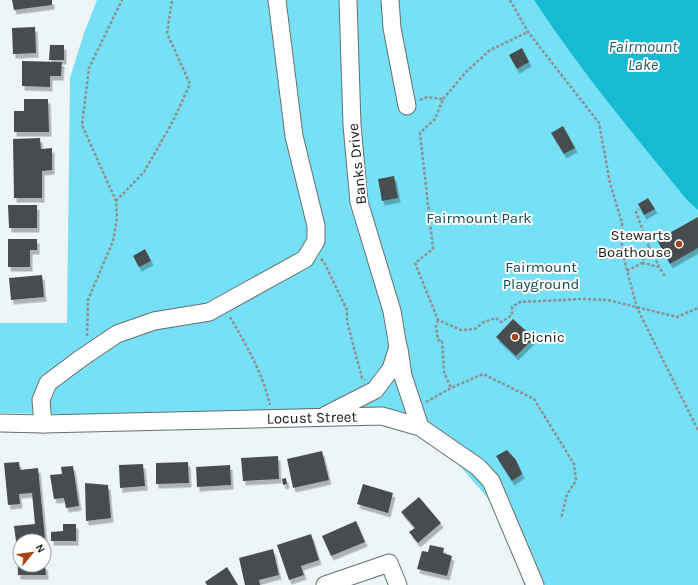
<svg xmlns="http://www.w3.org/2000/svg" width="698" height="585" viewBox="0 0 698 585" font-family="Karla,sans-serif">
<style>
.green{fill:#76e1f6}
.water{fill:#16bad3}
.building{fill:#474e4f;filter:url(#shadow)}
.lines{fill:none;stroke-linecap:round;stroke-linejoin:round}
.minor-casing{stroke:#666e6f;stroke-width:19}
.path{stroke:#8b9193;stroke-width:2.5;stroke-dasharray:3 2;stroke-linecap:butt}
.minor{stroke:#fff;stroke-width:17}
.poi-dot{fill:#a74214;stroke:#fff;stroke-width:1.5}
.labels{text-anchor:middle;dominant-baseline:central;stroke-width:4;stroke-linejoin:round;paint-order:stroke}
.street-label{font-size:15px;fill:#191c1d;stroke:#fff}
.park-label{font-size:15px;fill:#094954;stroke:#fff}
.poi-label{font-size:15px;fill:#191c1d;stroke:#fff;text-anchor:end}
.water-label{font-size:16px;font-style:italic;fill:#1e5863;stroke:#fff}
</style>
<defs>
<filter id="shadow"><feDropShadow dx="2.5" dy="4.5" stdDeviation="0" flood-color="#0004"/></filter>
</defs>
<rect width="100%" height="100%" fill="#edf5f7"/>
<path class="green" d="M 97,0 L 698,0 L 698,585 L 524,585 L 521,561 L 507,526 L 486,496 L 434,436 L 400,421 L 118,415 L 0,413 L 0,323 L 67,323 L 70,78 L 84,33 Z"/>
<path class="water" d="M 534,0 L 698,0 L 698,210 L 687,200 C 634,135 580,70 534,0 Z"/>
<g class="building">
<path d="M 12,0 L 52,0 L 52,5 L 14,10 Z"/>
<path d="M 35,27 L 36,53 L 13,54 L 12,28 Z"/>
<path d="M 50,45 L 64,45 L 64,60 L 49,60 Z"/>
<path d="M 522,48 L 529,62 L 517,69 L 509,55 Z"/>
<path d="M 22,61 L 62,62 L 61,76 L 50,76 L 50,87 L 22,86 Z"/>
<path d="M 24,99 L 48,99 L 49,132 L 14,132 L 14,111 L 24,111 Z"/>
<path d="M 563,126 L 575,148 L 564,154 L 551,133 Z"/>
<path d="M 40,138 L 41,149 L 52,148 L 52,170 L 42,171 L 42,198 L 14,198 L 13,139 Z"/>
<path d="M 394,176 L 398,198 L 382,201 L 378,179 Z"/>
<path d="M 648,198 L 655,209 L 644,215 L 638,204 Z"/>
<path d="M 8,205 L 37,205 L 37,228 L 9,228 Z"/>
<path d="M 698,217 L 698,248 L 670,264 L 657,240 Z"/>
<path d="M 8,239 L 37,239 L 37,250 L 30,250 L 30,267 L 8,267 Z"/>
<path d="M 602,248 L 605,253 L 598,256 L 596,251 Z"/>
<path d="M 145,249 L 151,261 L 139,267 L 133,256 Z"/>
<path d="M 42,275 L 44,297 L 11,300 L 9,278 Z"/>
<path d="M 513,319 L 534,338 L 516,356 L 496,337 Z"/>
<path d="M 507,450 L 516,460 L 522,474 L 512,481 L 496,456 Z"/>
<path d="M 322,451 L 329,480 L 293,488 L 287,459 Z"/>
<path d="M 278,456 L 279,479 L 243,481 L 241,458 Z"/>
<path d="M 19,462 L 20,470 L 38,468 L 45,538 L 16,541 L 14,526 L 35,524 L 32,493 L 19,494 L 20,504 L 8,505 L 4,463 Z"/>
<path d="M 188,462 L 189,483 L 156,484 L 156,463 Z"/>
<path d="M 143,464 L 145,486 L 120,488 L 119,465 Z"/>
<path d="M 230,465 L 231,485 L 197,487 L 196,467 Z"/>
<path d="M 73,466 L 79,506 L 66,508 L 64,498 L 54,499 L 50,475 L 62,474 L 61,467 Z"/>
<path d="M 286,478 L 287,484 L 283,485 L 282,479 Z"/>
<path d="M 85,483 L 108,485 L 111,518 L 86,521 Z"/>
<path d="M 363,484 L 393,493 L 388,513 L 357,504 Z"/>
<path d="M 419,497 L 441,523 L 418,543 L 409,532 L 415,528 L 401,512 Z"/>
<path d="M 356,521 L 365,542 L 331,556 L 322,536 Z"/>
<path d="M 63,524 L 76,524 L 76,541 L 51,541 L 51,532 L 63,531 Z"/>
<path d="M 311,534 L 319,560 L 301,566 L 304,575 L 289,580 L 277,545 Z"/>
<path d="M 430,545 L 444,548 L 443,553 L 452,556 L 447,576 L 417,569 L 422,551 L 428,552 Z"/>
<path d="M 17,548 L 20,548 L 20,565 L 45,565 L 46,575 L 18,575 Z"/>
<path d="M 273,549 L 279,575 L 259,580 L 260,585 L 245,585 L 239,558 Z"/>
<path d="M 227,567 L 238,585 L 207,585 L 205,582 Z"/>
</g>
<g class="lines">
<defs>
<g id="minor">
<path d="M 390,0 L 392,28 L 407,106"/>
<path d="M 399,349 L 403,376 L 420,427"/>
<path d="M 326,415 L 375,390 L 391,369 L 398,347 L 392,311 L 359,202 L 352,125 L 348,0"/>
<path id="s1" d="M 0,423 L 43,424 L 382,416 L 420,427 L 478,467 L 491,481 L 535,585"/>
<path d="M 43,424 L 41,400 L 48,383 L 80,359 L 117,334 L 154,321 L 209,312 L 305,259 L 316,241 L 316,226 L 294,136 L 277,0"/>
<path d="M 325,585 L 389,563 L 398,585"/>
</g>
</defs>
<use href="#minor" class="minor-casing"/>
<g class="path">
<path d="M 510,0 L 528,32 L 599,123 L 610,183 L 622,223 L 622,251 L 637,308 L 698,430"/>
<path d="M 443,99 L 466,72 L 490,50 L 528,32"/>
<path d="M 420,100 L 427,97 L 443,99 L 435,119 L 420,133 L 433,249 L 415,263 L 438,320 L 461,330 L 475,329 L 484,322 L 496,318 L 501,322 L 512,315 L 512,307 L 520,302 L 583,299 L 608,300 L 677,317 L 698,308"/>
<path d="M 116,201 L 144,172 L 173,121 L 190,84 L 167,33 L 172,0"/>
<path d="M 649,247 L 659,266"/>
<path d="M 321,259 L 324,262 L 347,310 L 347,321 L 362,378 L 365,380"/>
<path d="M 642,263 L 659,267 L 665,276"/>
<path d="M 627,271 L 642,263 L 649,247 L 636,212 L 639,209"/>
<path d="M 230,317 C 247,347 262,371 270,405"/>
<path d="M 438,320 L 436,327 L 438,340 L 442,340 L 444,372 L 451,388"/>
<path d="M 87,336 L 88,300 L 113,241 L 117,218 L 116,201 L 82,125 L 89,68 L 122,0"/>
<path d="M 426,402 L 451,388 L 483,374 L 534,399 L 574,464 L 576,481 L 567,494 L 561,519"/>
</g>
<use href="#minor" class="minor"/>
</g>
<g class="poi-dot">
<circle cx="679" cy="244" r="4"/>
<circle cx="515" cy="337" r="4"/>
</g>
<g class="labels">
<g class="street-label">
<text transform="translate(357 164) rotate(-96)">Banks Drive</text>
<text stroke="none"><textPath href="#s1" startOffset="312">Locust Street</textPath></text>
</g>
<g class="park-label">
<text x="479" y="218">Fairmount Park</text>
<text x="541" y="267">Fairmount<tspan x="541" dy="17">Playground</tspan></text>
</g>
<g class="poi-label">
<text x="671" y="235">Stewarts<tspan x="671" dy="17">Boathouse</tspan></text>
<text x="523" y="337" text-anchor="start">Picnic</text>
</g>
<g class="water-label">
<text x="643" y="46">Fairmount<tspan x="643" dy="18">Lake</tspan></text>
</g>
</g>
<g transform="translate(32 553) rotate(61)"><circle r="19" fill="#ffffff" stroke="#a3a4a5"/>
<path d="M0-3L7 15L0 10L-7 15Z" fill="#a74214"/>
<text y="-6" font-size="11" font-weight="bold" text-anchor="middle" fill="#191c1d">N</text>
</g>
</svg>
